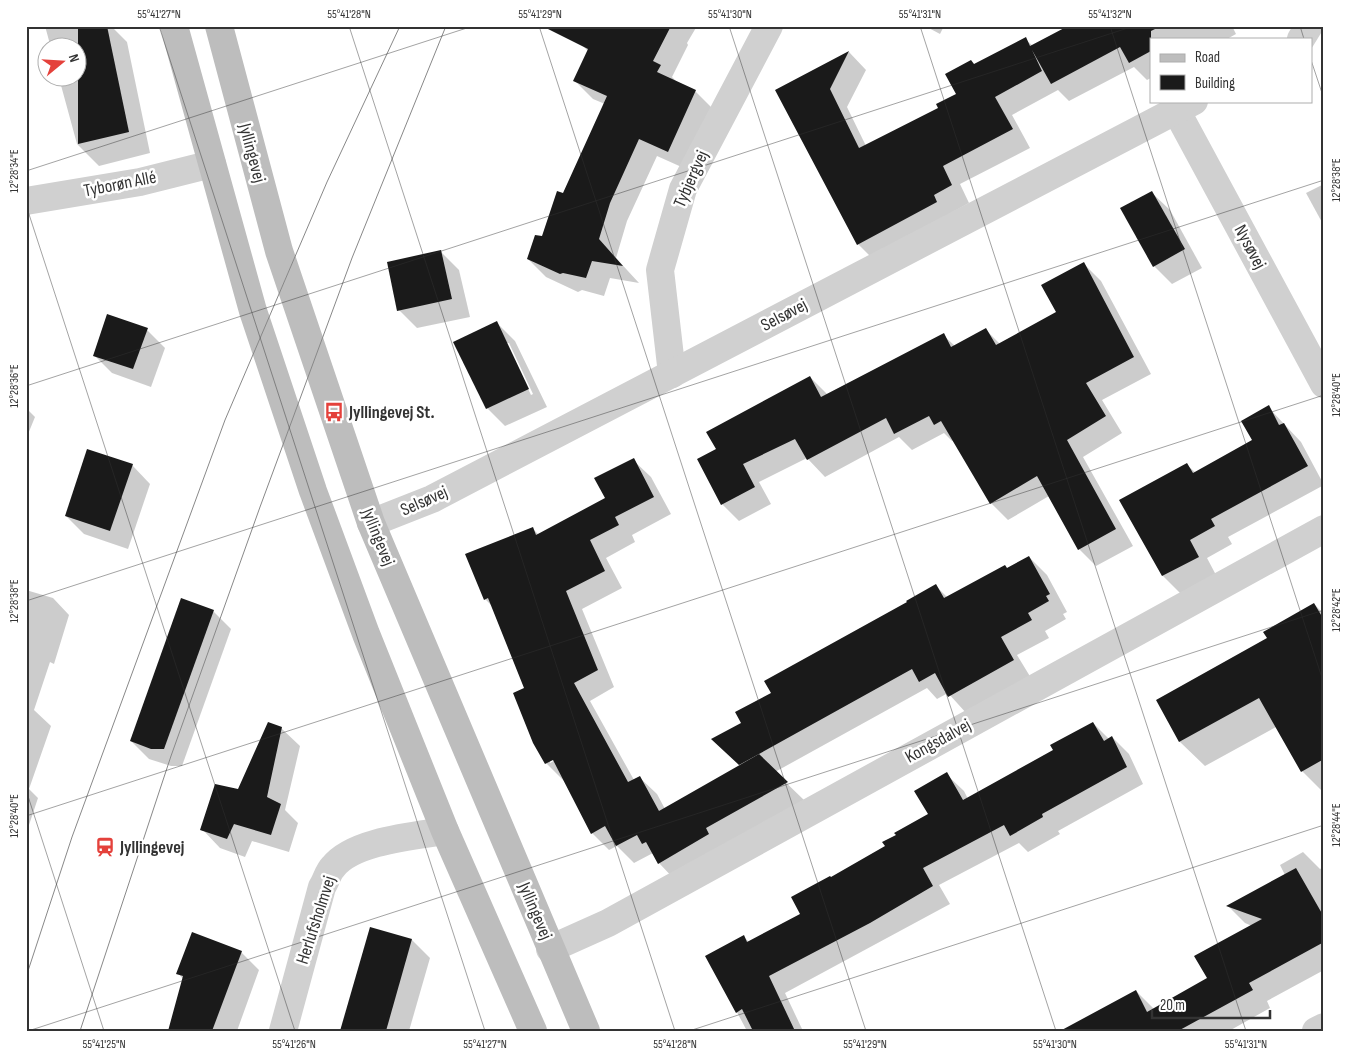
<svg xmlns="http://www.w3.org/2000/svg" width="1350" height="1057" viewBox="0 0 1350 1057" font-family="'Sofia Sans Condensed',sans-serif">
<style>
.shadow{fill:#0003;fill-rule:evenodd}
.building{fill:#1a1a1a}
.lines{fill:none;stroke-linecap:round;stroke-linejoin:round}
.street{stroke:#d0d0d0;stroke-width:28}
.secondary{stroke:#bdbdbd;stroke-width:28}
.tram{stroke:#888;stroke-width:1}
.ticks{fill:none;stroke:#333;stroke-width:1;stroke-opacity:0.45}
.labels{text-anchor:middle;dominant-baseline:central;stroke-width:5;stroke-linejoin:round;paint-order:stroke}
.street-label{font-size:18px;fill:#333;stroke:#fff}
.poi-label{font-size:18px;font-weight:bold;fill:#333;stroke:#fff;text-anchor:start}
.neatline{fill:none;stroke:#333;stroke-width:2}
.ticks-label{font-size:12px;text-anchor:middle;fill:#333}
</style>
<rect width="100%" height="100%" fill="#fff"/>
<g class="shadow">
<path d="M 45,26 L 111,26 L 127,42 L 150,153 L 99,166 L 77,144 L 59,78 L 78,78 L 78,48 L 51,48 Z"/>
<path d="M 593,26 L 697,26 L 687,43 L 688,45 L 672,77 L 678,83 L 695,91 L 713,109 L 686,169 L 657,156 L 627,221 L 616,258 L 639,283 L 610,278 L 604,296 L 582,290 L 578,292 L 546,277 L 528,259 L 543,237 L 605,104 L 593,99 L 575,81 L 588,51 L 583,46 Z"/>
<path d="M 925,26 L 944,26 L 940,34 Z"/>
<path d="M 1071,26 L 1232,26 L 1236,34 L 1227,39 L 1151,39 L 1151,78 L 1147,80 L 1134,67 L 1069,101 L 1058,90 L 1012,115 L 1030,148 L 960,184 L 969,203 L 951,213 L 954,220 L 876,262 L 858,244 L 777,90 L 849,52 L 866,70 L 847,107 L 866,146 L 940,108 L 957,94 L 974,65 L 1025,39 L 1033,46 Z"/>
<path d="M 1324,184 L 1324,226 L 1306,193 Z"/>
<path d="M 1151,192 L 1170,210 L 1202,268 L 1172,284 L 1154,266 L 1122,209 Z"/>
<path d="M 441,252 L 459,270 L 470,317 L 417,328 L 399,310 Z"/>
<path d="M 1084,264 L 1101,281 L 1151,374 L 1102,400 L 1122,433 L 1083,457 L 1133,546 L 1096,566 L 1079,549 L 1049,496 L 1008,520 L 991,503 L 954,440 L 952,441 L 944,433 L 912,450 L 899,437 L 825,477 L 807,458 L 759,482 L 771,504 L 739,521 L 722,504 L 717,450 L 810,377 L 827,394 L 943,335 L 955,346 L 986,330 L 1000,344 L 1058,313 Z"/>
<path d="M 497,323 L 515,341 L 547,407 L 505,426 L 487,408 ZM 506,343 L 509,343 L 533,394 L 531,395 Z"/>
<path d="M 147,330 L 165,348 L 151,387 L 112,373 L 94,355 Z"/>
<path d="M 1268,407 L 1301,442 L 1324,485 L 1228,537 L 1232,544 L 1207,558 L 1216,575 L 1181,594 L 1163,576 L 1121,501 L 1187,465 L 1196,473 L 1254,440 Z"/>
<path d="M 26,408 L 35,417 L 26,439 Z"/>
<path d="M 633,460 L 651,477 L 671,514 L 632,535 L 635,542 L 606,558 L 622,588 L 582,609 L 614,687 L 590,701 L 634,780 L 639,777 L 657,794 L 665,809 L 741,766 L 731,756 L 743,724 L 772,693 L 936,586 L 948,598 L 1029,557 L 1047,575 L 1067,612 L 1063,614 L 1066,619 L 1045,631 L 1049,638 L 1017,655 L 1031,678 L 967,714 L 948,693 L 937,699 L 927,688 L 775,772 L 804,800 L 676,881 L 659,863 L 653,853 L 634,863 L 617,846 L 609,850 L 592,833 L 564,781 L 546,763 L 534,742 L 526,689 L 493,607 L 485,599 L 532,528 L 539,535 L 607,499 ZM 559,758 L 550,763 L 550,760 Z"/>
<path d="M 132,465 L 150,484 L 128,549 L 84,534 L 66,516 Z"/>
<path d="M 26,590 L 53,598 L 69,615 L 54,664 L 50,662 L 34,710 L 51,726 L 29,789 L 38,798 L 26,834 Z"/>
<path d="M 1314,604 L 1324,614 L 1324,793 L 1302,771 L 1276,727 L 1205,766 L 1180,742 L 1158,700 L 1269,639 Z"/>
<path d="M 213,611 L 231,629 L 182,766 L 171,766 L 149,759 L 131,741 Z"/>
<path d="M 1093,723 L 1109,739 L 1112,737 L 1129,754 L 1143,784 L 1058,831 L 1060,834 L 1028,852 L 1019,843 L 939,885 L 950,904 L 785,993 L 803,1031 L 747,1031 L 707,956 L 743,936 L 749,942 L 802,914 L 832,879 L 886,847 L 929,815 L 946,774 L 964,791 L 968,799 L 1055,751 Z"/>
<path d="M 281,728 L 300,746 L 285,810 L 298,823 L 289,852 L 252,841 L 245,857 L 220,848 L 202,829 L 239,791 Z"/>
<path d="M 1303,852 L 1320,869 L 1324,867 L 1324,970 L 1267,1001 L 1270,1008 L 1229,1031 L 1096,1031 L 1136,991 L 1154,1009 L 1209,979 L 1252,926 L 1245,923 L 1228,906 L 1285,875 L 1280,865 Z"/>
<path d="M 370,929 L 412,940 L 430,958 L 409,1031 L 341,1031 Z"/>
<path d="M 241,952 L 259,970 L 237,1031 L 192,1031 L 183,979 L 178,973 Z"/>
</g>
<g class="building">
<path d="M 78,26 L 107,26 L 129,132 L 78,144 Z"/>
<path d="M 542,26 L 671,26 L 653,61 L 661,65 L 657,72 L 696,90 L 668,152 L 639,139 L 610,203 L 599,239 L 623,266 L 592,261 L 586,278 L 563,273 L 560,274 L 527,259 L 535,235 L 542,236 L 557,191 L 563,193 L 607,96 L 573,81 L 588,49 Z"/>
<path d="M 1068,26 L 1161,26 L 1151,31 L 1151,51 L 1129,63 L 1120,47 L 1051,84 L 1032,50 L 1042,71 L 995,97 L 1013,129 L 943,166 L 952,185 L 934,195 L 937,202 L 857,245 L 775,90 L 849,51 L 830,89 L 859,148 L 938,108 L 936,104 L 956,94 L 945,74 L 971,60 L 974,64 L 1026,37 L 1030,46 Z"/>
<path d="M 1152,191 L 1185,249 L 1153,267 L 1120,208 Z"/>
<path d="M 441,250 L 452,299 L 397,311 L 387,262 Z"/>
<path d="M 1084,262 L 1134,357 L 1086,383 L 1106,416 L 1067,440 L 1116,529 L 1078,550 L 1037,476 L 990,504 L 941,421 L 934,425 L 929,416 L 894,434 L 886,418 L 807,460 L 795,439 L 743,464 L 755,487 L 721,505 L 697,459 L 716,449 L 706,432 L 810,376 L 821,397 L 944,333 L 951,347 L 986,328 L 996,345 L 1056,312 L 1041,285 Z"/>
<path d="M 107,314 L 148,328 L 133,369 L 93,356 Z"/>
<path d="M 497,321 L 529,389 L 486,409 L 453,342 Z"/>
<path d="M 1269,405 L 1279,425 L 1284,423 L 1308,466 L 1211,519 L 1215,526 L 1190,540 L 1199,557 L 1162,576 L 1119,500 L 1187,463 L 1193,473 L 1252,440 L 1241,421 Z"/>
<path d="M 87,449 L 133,464 L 110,531 L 65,516 Z"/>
<path d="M 634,458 L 654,497 L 615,517 L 619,525 L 590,540 L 605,571 L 566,591 L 598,670 L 574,683 L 628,782 L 640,776 L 659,811 L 759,754 L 788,782 L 706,828 L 709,834 L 658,864 L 646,842 L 642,844 L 637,835 L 616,846 L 605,826 L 591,834 L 553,760 L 545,764 L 533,743 L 513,693 L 524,688 L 488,598 L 484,600 L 465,554 L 533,527 L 536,535 L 605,498 L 594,478 Z"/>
<path d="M 1029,556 L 1050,594 L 1046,596 L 1049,601 L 1028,613 L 1032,620 L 1001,637 L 1014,660 L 948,697 L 935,673 L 919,682 L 912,669 L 739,765 L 711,739 L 741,723 L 735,712 L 771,693 L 764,681 L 907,602 L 906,601 L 936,584 L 944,598 L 1005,565 L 1007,568 Z"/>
<path d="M 181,598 L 214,610 L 164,749 L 151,749 L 130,741 Z"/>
<path d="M 1314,603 L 1324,620 L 1324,759 L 1301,772 L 1259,698 L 1179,742 L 1156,700 L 1267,638 L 1263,632 Z"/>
<path d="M 268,722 L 282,727 L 267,797 L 281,804 L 271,835 L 234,824 L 227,839 L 200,830 L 215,784 L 238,789 Z"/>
<path d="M 1093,722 L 1104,741 L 1112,736 L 1127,767 L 1042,814 L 1043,817 L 1010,836 L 1004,825 L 923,868 L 933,886 L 870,923 L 769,976 L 795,1031 L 753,1031 L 742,1009 L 736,1013 L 705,956 L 744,935 L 747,942 L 800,914 L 791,897 L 830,876 L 831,877 L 885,846 L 882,842 L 896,835 L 894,833 L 928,814 L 914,791 L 947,772 L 963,800 L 1053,750 L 1050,745 Z"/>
<path d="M 1296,868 L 1324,917 L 1324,942 L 1249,983 L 1253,990 L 1178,1031 L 1060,1031 L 1136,990 L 1147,1012 L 1207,978 L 1194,956 L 1262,919 L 1226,906 Z"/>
<path d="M 370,927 L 412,939 L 386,1031 L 340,1031 Z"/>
<path d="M 192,932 L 242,951 L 212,1031 L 168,1031 L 183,976 L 176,974 Z"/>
</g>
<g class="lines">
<g class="street">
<path d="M 1301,39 L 1309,26"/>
<path d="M 1176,110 L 1324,384"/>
<path d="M 26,201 L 140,182 L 212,164"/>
<path d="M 672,374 L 660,270 L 683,189 L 769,26"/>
<path d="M 371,523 L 432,499 L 1194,101"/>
<path d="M 550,949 L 608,923 L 1324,529"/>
<path d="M 283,1031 L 322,887 C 326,881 328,872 333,867 C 353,841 414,836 445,831"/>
<path d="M 1316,1031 L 1324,1027"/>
</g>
<g class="secondary">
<path d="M 174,26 L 253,311 L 313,491 L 366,634 L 445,831 L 533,1031"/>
<path d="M 219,26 L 279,251 L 371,523 L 586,1031"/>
</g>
<g class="tram">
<path d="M 26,977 L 72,837 L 225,420 L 327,182 L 400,26"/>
<path d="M 80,1031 L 171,756 L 260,507 L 352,258 L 446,26"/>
</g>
</g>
<path class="ticks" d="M 159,26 L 485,1031M 349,26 L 675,1031M 539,26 L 866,1031M 729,26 L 1056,1031M 920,26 L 1246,1031M 1110,26 L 1324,684M 1300,26 L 1304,39M 1311,60 L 1324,99M 26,171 L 473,26M 26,205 L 295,1031M 26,386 L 1134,26M 26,601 L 1324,180M 26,790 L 104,1031M 26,816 L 1324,395M 28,1031 L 1324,610M 689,1031 L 1324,825"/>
<defs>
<symbol id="bus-bare" viewBox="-9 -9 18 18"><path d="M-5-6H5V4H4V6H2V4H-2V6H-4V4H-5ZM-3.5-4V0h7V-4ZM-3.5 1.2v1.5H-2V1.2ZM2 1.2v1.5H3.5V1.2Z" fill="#e4413b" stroke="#fff" stroke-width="2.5" paint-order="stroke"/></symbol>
<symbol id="station-bare" viewBox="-9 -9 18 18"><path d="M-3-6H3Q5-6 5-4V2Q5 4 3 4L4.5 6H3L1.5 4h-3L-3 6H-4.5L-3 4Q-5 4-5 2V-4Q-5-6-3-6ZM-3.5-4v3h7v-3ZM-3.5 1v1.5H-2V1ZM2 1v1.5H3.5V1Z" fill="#e4413b" stroke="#fff" stroke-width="2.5" paint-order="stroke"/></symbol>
</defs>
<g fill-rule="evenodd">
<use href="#bus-bare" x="320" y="398" width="28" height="28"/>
<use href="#station-bare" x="91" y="833" width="28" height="28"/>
</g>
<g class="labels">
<g class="street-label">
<text transform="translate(252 153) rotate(75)">Jyllingevej</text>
<text transform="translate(691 179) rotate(-66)">Tybjergvej</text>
<text transform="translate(120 184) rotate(-11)">Tyborøn Allé</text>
<text transform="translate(1250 247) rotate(62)">Nysøvej</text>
<text transform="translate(784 315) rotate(-28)">Selsøvej</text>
<text transform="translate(424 501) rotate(-24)">Selsøvej</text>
<text transform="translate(378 537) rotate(68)">Jyllingevej</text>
<text transform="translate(938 741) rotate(-29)">Kongsdalvej</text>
<text transform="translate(535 911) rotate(67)">Jyllingevej</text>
<text transform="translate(316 920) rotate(-72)">Herlufsholmvej</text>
</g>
<g class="poi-label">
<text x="349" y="412">Jyllingevej St.</text>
<text x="120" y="847">Jyllingevej</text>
</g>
</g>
<rect width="1350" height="1057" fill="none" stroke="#ffffff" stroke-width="55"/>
<rect x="1150" y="38" width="162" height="65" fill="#ffffff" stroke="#adadad"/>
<rect x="1160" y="54" width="25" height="8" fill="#bdbdbd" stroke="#adadad"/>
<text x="1195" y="62" font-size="15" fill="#333333">Road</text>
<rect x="1160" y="75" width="25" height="15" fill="#1a1a1a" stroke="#adadad"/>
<text x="1195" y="88" font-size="15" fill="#333333">Building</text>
<g transform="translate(62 62) rotate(72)"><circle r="24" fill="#ffffff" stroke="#adadad"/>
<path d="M0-4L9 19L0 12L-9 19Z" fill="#e4413b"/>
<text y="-8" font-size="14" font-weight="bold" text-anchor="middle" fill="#333333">N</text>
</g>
<path d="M1152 1010v8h118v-8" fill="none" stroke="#333333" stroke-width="2.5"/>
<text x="1160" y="1010" font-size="15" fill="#333333" stroke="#ffffff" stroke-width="4" paint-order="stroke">20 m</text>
<rect x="28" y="28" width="1294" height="1002" class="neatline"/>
<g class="ticks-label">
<text x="159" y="18">55°41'27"N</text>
<text x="349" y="18">55°41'28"N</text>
<text x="540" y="18">55°41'29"N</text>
<text x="730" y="18">55°41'30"N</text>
<text x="920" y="18">55°41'31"N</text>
<text x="1110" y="18">55°41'32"N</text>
<text transform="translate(14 171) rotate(-90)" y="4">12°28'34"E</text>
<text transform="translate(1336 180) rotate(-90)" y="4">12°28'38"E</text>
<text transform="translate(14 386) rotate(-90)" y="4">12°28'36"E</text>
<text transform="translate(1336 395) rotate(-90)" y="4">12°28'40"E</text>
<text transform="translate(14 601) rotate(-90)" y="4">12°28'38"E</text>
<text transform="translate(1336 610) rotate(-90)" y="4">12°28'42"E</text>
<text transform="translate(14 816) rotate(-90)" y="4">12°28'40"E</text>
<text transform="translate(1336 825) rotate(-90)" y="4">12°28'44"E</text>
<text x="104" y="1048">55°41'25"N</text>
<text x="294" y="1048">55°41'26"N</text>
<text x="485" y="1048">55°41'27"N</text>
<text x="675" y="1048">55°41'28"N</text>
<text x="865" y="1048">55°41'29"N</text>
<text x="1055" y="1048">55°41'30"N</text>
<text x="1246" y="1048">55°41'31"N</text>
</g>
</svg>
